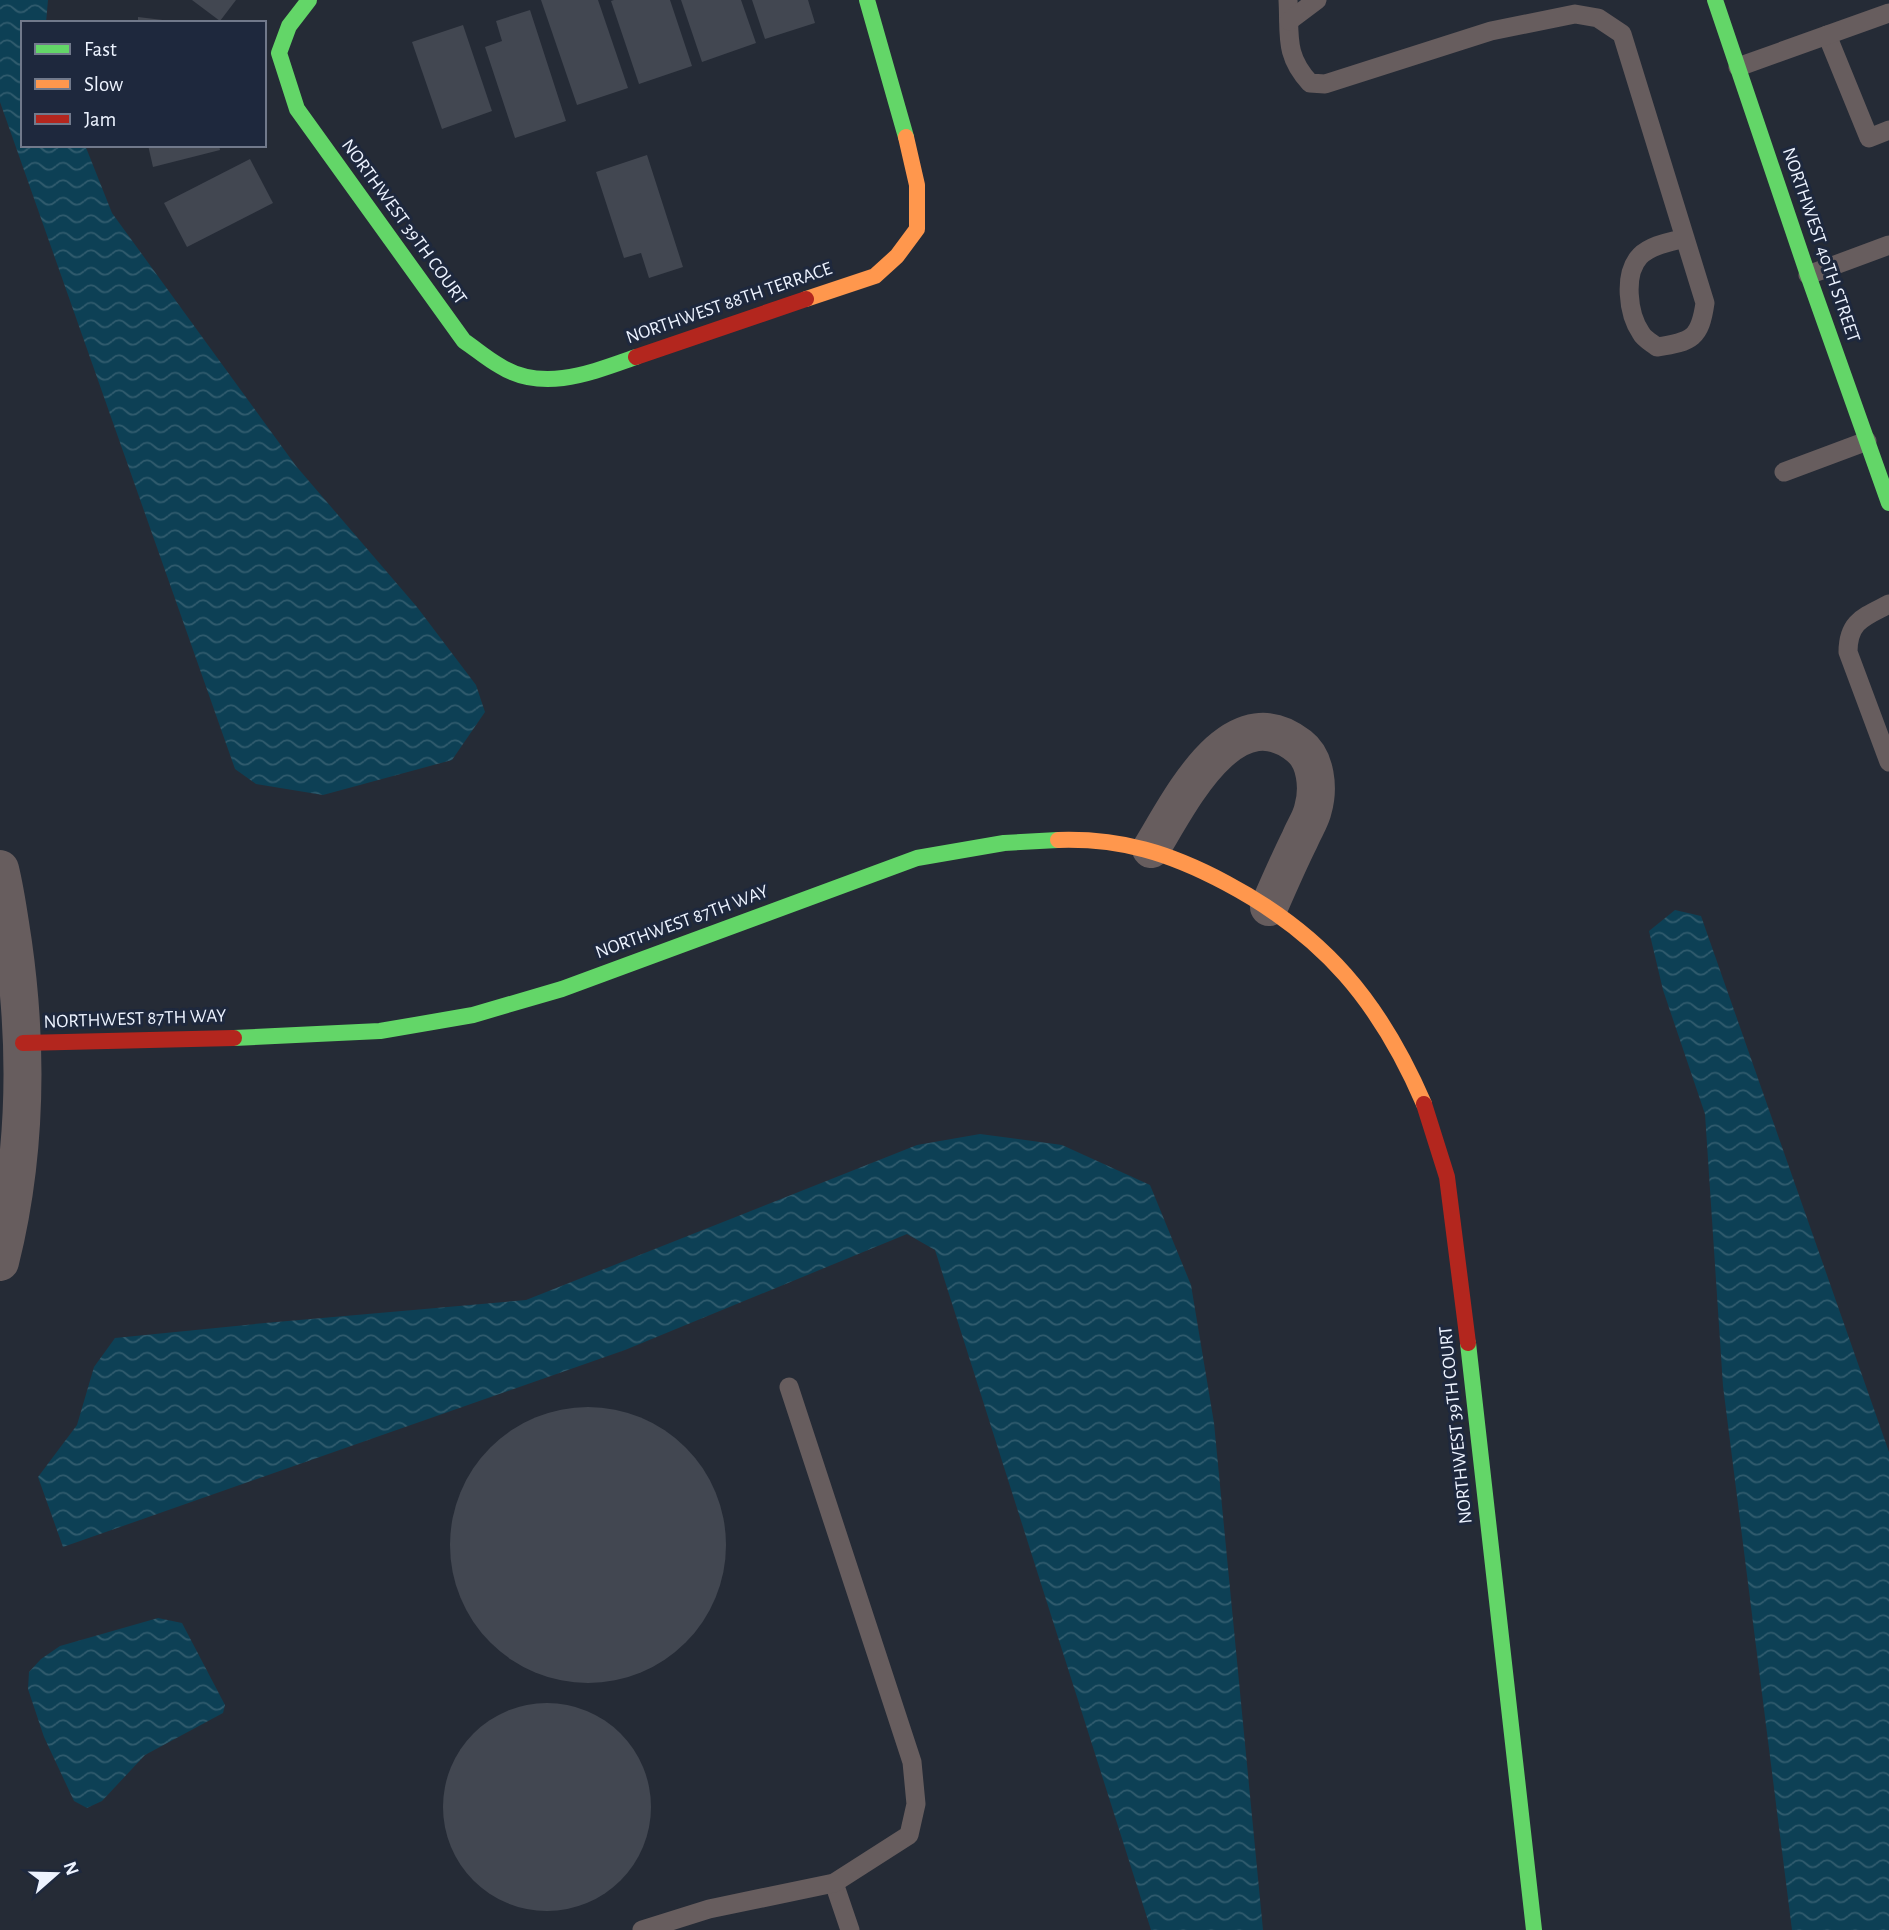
<svg xmlns="http://www.w3.org/2000/svg" width="1889" height="1930" viewBox="0 0 1889 1930" font-family="'Alegreya Sans',sans-serif">
<style>
.water{fill:url(#water-waves)}
.building{fill:#424751}
.lines{fill:none;stroke-linecap:round;stroke-linejoin:round}
.lane{stroke:#675d5e;stroke-width:19}
.street{stroke:#675d5e;stroke-width:38}
.fast{stroke:#63d668;stroke-width:16}
.slow{stroke:#ff974d;stroke-width:16}
.jam{stroke:#b3261e;stroke-width:16}
.labels{text-anchor:middle;dominant-baseline:central;stroke-width:6;stroke-linejoin:round;paint-order:stroke}
.street-label{font-size:19px;fill:#edf3ff;stroke:#1e283d}
</style>
<defs>
<pattern id="water-waves" width="16" height="10" patternUnits="userSpaceOnUse" patternTransform="scale(1.75)"><rect width="16" height="10" fill="#0d4055"/><path d="M0 5q4-4 8 0t8 0" fill="none" stroke="#315c6e"/></pattern>
</defs>
<rect width="100%" height="100%" fill="#252b36"/>
<g class="water">
<path d="M 0,0 L 48,0 L 46,23 L 23,23 L 23,145 L 85,145 L 112,213 L 296,466 L 417,607 L 476,685 L 485,712 L 452,760 L 323,795 L 256,784 L 235,769 L 0,102 Z"/>
<path d="M 1675,910 L 1701,916 L 1889,1452 L 1889,1930 L 1792,1930 L 1723,1386 L 1705,1114 L 1663,990 L 1649,931 Z"/>
<path d="M 980,1134 L 1062,1145 L 1150,1185 L 1191,1285 L 1214,1423 L 1263,1930 L 1151,1930 L 935,1250 L 907,1234 L 625,1350 L 63,1547 L 38,1477 L 77,1425 L 94,1367 L 115,1338 L 265,1323 L 526,1300 L 917,1145 Z"/>
<path d="M 158,1618 L 182,1623 L 225,1705 L 223,1713 L 145,1755 L 102,1801 L 87,1808 L 74,1801 L 44,1737 L 28,1689 L 29,1672 L 41,1659 L 60,1646 Z"/>
</g>
<g class="building">
<path d="M 192,0 L 236,0 L 220,21 Z"/>
<path d="M 541,0 L 598,0 L 628,88 L 577,105 Z"/>
<path d="M 614,0 L 670,0 L 692,66 L 639,84 L 611,1 Z"/>
<path d="M 681,0 L 741,0 L 756,43 L 702,62 Z"/>
<path d="M 752,0 L 808,0 L 815,23 L 765,39 Z"/>
<path d="M 530,10 L 566,121 L 515,138 L 485,47 L 502,41 L 496,21 Z"/>
<path d="M 138,17 L 171,21 L 171,23 L 138,23 Z"/>
<path d="M 463,25 L 492,111 L 442,129 L 412,42 Z"/>
<path d="M 148,145 L 219,145 L 220,150 L 153,167 Z"/>
<path d="M 647,155 L 683,267 L 649,278 L 641,253 L 624,258 L 596,172 Z"/>
<path d="M 250,159 L 273,203 L 187,247 L 164,203 Z"/>
<circle cx="588" cy="1545" r="138"/>
<circle cx="547" cy="1807" r="104"/>
</g>
<g class="lines">
<g class="lane">
<path d="M 1288,0 C 1290,35 1284,55 1310,83 L 1325,84 L 1491,31 L 1575,14 L 1598,18 L 1622,34 L 1705,303 C 1700,338 1692,342 1657,347 C 1652,343 1644,339 1641,333 C 1628,314 1623,274 1640,256 C 1651,245 1670,242 1685,238"/>
<path d="M 1289,21 L 1317,0"/>
<path d="M 1827,35 L 1869,138 L 1889,130"/>
<path d="M 1738,67 L 1889,13"/>
<path d="M 1808,275 L 1889,245"/>
<path d="M 1784,472 L 1867,441"/>
<path d="M 1889,604 C 1864,617 1848,621 1848,652 L 1889,762"/>
<path d="M 834,1883 L 850,1930"/>
<path d="M 642,1930 L 709,1909 L 834,1883 L 909,1835 L 916,1804 L 912,1762 L 789,1387"/>
</g>
<g class="street">
<path d="M 1151,849 C 1180,802 1232,693 1299,746 C 1316,759 1319,788 1313,809 C 1311,819 1304,829 1300,839 C 1289,861 1279,884 1269,907"/>
<path d="M 0,869 C 6,893 9,918 13,943 C 28,1049 26,1158 0,1262"/>
</g>
<g class="fast">
<path d="M 309,0 L 289,26 L 279,53 L 297,109 L 464,341 C 476,349 487,359 500,366 C 543,393 593,372 636,357"/>
<path d="M 867,0 L 906,137"/>
<path d="M 1715,0 L 1808,275 L 1889,503"/>
<path d="M 234,1038 L 380,1031 L 473,1015 L 562,989 L 917,858 L 1004,843 L 1058,840"/>
<path d="M 1468,1343 L 1534,1930"/>
</g>
<g class="slow">
<path d="M 806,299 L 875,276 L 897,256 L 917,229 L 917,185 L 906,137"/>
<path d="M 1058,840 C 1121,838 1170,853 1226,883 C 1324,935 1380,1002 1424,1104"/>
</g>
<g class="jam">
<path d="M 636,357 L 806,299"/>
<path d="M 23,1043 L 234,1038"/>
<path d="M 1424,1104 L 1447,1177 L 1468,1343"/>
</g>
</g>
<g class="labels">
<g class="street-label">
<text transform="translate(404 222) rotate(54)">NORTHWEST 39TH COURT</text>
<text transform="translate(1821 245) rotate(71)">NORTHWEST 40TH STREET</text>
<text transform="translate(729 303) rotate(-19)">NORTHWEST 88TH TERRACE</text>
<text transform="translate(682 922) rotate(-20)">NORTHWEST 87TH WAY</text>
<text transform="translate(135 1019) rotate(-2)">NORTHWEST 87TH WAY</text>
<text transform="translate(1456 1425) rotate(-96)">NORTHWEST 39TH COURT</text>
</g>
</g>
<rect x="21" y="21" width="245" height="126" fill="#1e283d" stroke="#71798b" stroke-width="2"/>
<rect x="35" y="44" width="35" height="10" fill="#63d668" stroke="#71798b" stroke-width="2"/>
<text x="84" y="56" font-size="21" fill="#edf3ff">Fast</text>
<rect x="35" y="79" width="35" height="10" fill="#ff974d" stroke="#71798b" stroke-width="2"/>
<text x="84" y="91" font-size="21" fill="#edf3ff">Slow</text>
<rect x="35" y="114" width="35" height="10" fill="#b3261e" stroke="#71798b" stroke-width="2"/>
<text x="84" y="126" font-size="21" fill="#edf3ff">Jam</text>
<g transform="translate(56 1874) rotate(70)" stroke="#1e283d" stroke-width="5" paint-order="stroke">
<path d="M0-5L12 26L0 18L-12 26Z" fill="#edf3ff"/>
<text y="-10" font-size="19" font-weight="bold" text-anchor="middle" fill="#edf3ff">N</text>
</g>
</svg>
